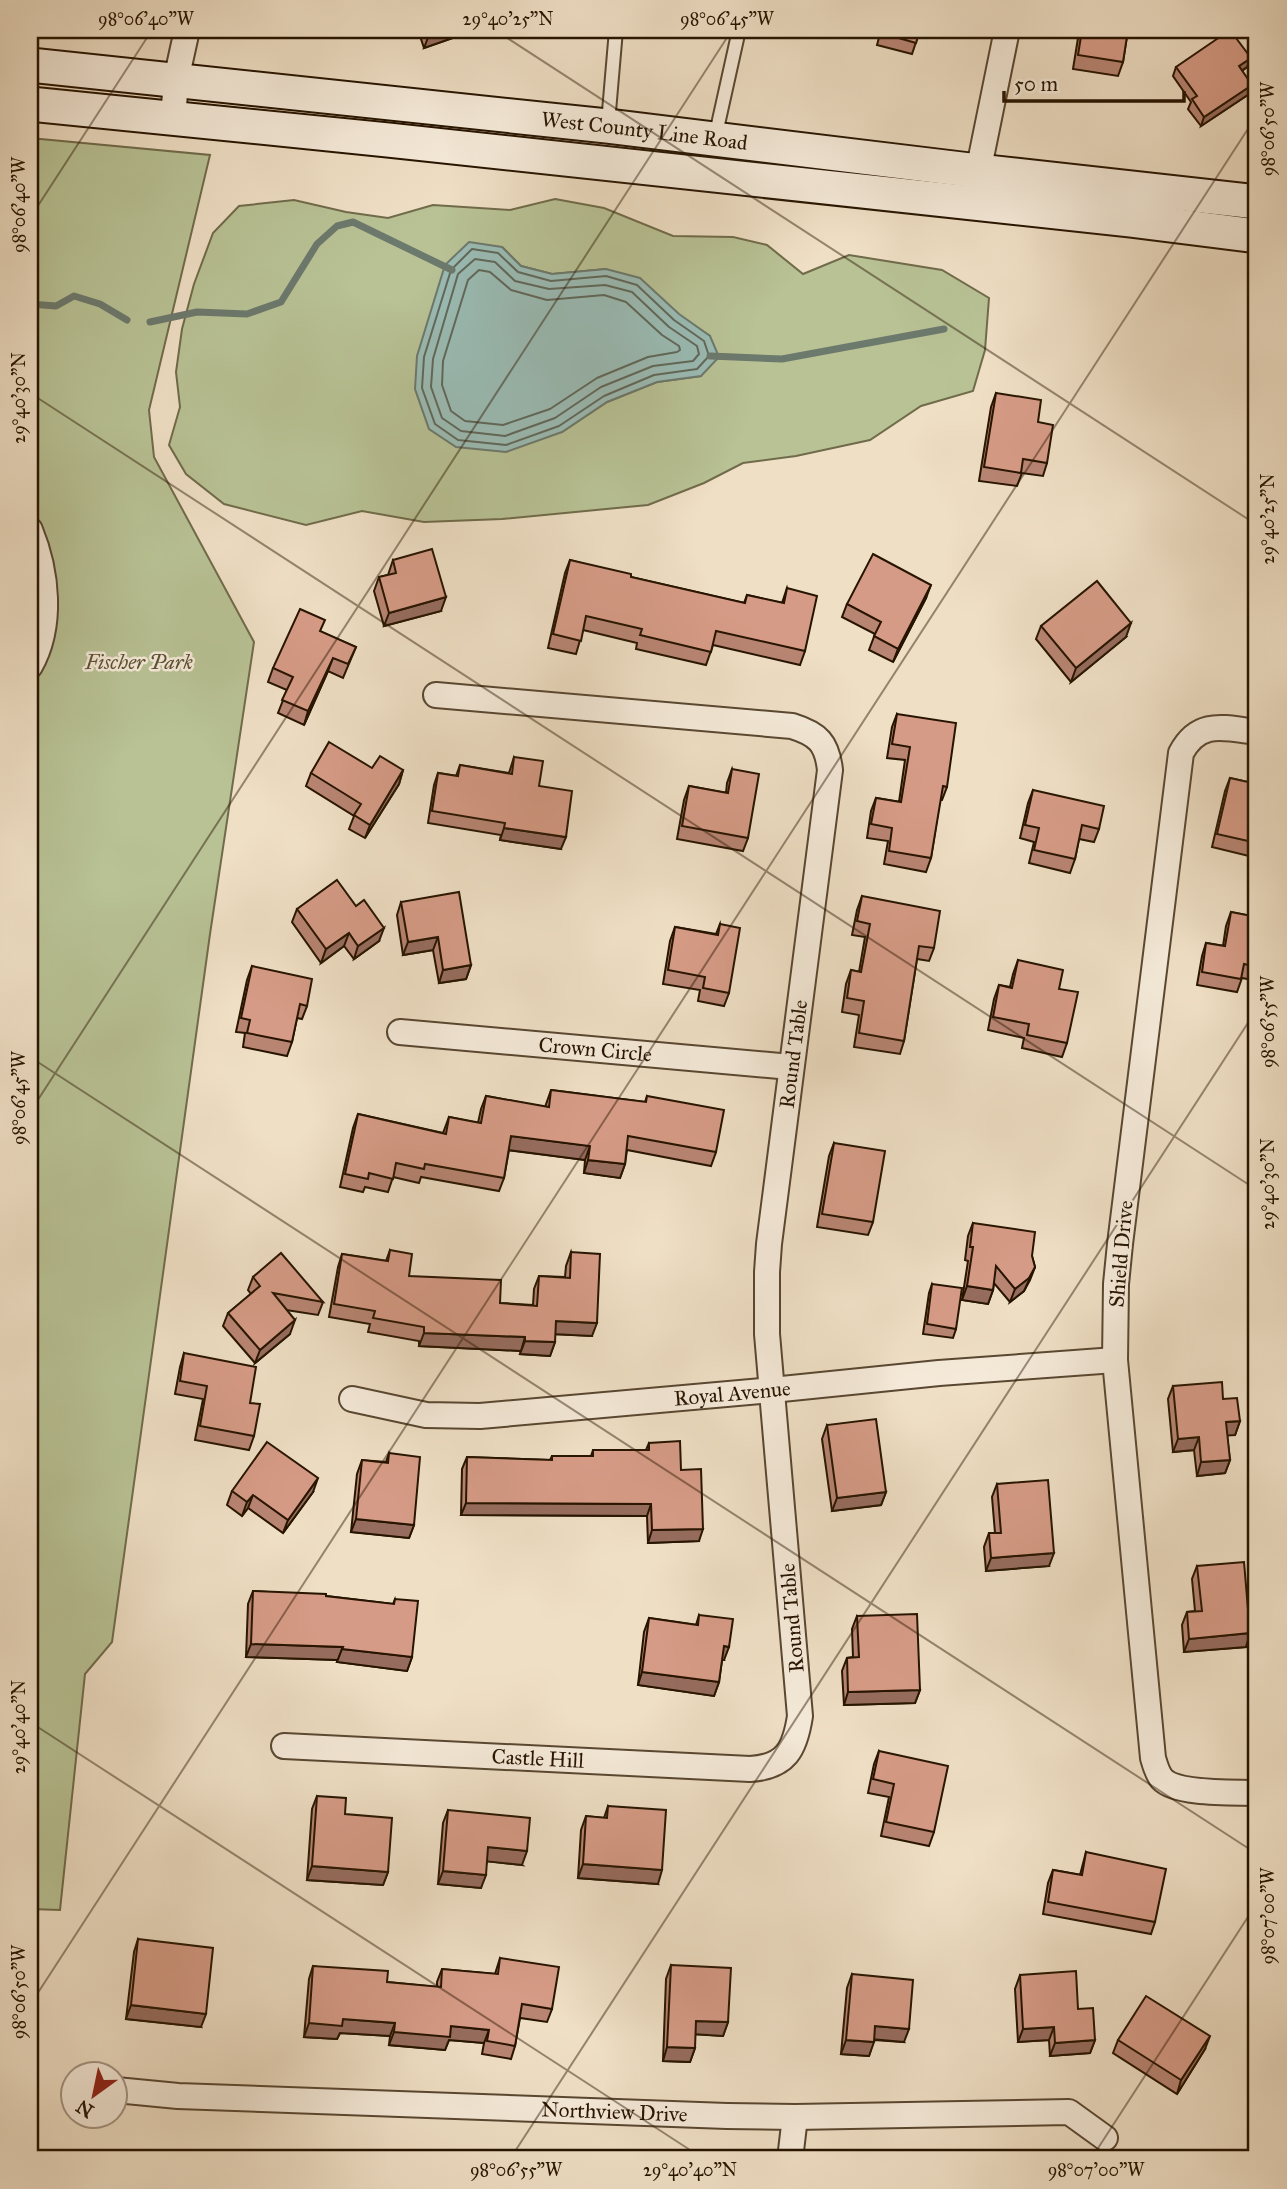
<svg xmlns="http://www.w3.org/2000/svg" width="1287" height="2189" viewBox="0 0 1287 2189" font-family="'IM FELL Great Primer',serif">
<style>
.green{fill:#b8c295;stroke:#706b4a;stroke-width:2;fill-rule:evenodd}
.water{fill:#9abcb5;stroke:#6c796d;stroke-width:2}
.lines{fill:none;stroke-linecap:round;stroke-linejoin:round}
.shore{stroke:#60685a;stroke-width:2}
.stream{stroke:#6c796d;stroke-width:7}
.service-casing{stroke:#594731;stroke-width:16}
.minor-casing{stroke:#594731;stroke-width:28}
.secondary-casing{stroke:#271400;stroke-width:37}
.service{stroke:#f5ead9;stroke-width:12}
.minor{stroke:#f5ead9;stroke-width:24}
.secondary{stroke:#f5ead9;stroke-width:33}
.wall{fill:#b88573;stroke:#271400;stroke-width:2}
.shaded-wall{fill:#966c5e;stroke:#271400;stroke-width:2}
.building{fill:#d69b86;stroke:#271400;stroke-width:2}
.ticks{fill:none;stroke:#271400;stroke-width:2;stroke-opacity:0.45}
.labels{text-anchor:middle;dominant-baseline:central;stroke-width:5;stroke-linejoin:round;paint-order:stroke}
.street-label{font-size:21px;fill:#271400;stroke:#f5ead9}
.park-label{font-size:21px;font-style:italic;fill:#5a5134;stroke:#f5ead9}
.neatline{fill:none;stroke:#271400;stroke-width:2.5}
.ticks-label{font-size:18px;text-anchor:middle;fill:#271400}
</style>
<rect width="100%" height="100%" fill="#efdfc5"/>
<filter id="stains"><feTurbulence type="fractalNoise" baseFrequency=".00286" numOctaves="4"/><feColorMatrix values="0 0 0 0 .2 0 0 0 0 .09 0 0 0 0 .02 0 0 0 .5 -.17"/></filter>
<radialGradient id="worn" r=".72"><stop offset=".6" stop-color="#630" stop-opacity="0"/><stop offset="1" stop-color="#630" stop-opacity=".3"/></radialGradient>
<g class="green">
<path d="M 30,138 L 210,155 L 149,410 L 154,457 L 254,642 L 210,934 L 112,1642 L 85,1674 L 60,1910 L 30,1909 Z"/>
<path d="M 555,199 L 604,208 L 673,236 L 733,237 L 767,245 L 803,274 L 849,255 L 942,270 L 989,298 L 985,350 L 973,391 L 921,406 L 870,440 L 796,456 L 743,463 L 704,483 L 648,505 L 502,519 L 424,522 L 362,511 L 306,525 L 224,504 L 186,474 L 169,445 L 180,407 L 176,372 L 182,329 L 194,284 L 213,233 L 239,206 L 294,200 L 346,212 L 388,218 L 433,205 L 510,210 ZM 502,247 L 521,266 L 552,274 L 606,269 L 710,336 L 701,376 L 657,382 L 607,402 L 562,432 Z"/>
</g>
<path class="water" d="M 469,242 L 502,247 L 521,266 L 552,274 L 606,269 L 640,278 L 679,314 L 710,336 L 719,357 L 701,376 L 657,382 L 607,402 L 562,432 L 506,452 L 456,447 L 429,429 L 415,389 L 417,356 L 445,265 Z"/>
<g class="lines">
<g class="shore">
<path d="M 472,249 L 498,253 L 518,272 L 551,281 L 606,276 L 637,285 L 674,320 L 704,341 L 709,356 L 697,369 L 654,375 L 604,396 L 559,426 L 506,445 L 458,440 L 435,424 L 422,388 L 424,357 L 451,270 Z"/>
<path d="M 475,259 L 495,262 L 515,281 L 549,289 L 605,285 L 632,292 L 669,327 L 697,346 L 699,354 L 693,361 L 653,366 L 601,387 L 555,418 L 505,436 L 461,431 L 442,418 L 431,387 L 433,359 L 458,274 Z"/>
<path d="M 479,270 L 490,272 L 511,290 L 547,300 L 604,295 L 626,302 L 662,335 L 679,346 L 680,350 L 677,352 L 648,357 L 597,378 L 550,409 L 503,425 L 465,421 L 451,411 L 442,385 L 443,361 L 468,280 Z"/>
</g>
<g class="stream">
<path d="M 30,304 L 56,306 L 74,296 L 100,304 L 127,320"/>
<path d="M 150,322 L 197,312 L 247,314 L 281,302 L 317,244 L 337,226 L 353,222 L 452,270"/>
<path d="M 710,356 L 782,359 L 944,329"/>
</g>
<defs>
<g id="service">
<path d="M 608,123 L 616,30"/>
<path d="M 715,138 L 739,30"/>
</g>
<g id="minor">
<path d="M 173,119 L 176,80 L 187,30"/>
<path d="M 975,187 L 1007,30"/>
<path d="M 30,530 C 47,571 53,626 30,666"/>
<path d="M 1257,732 C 1224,728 1199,719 1181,753 L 1120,1244 L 1116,1284 L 1115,1360 L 1153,1758 C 1155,1765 1157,1773 1162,1779 C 1177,1795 1235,1792 1257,1793"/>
<path id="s1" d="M 400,1032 L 791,1067"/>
<path id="s2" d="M 352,1399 L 426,1415 L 480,1416 L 772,1390 L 939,1373 L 1115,1360"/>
<path id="s3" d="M 284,1746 L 750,1769 C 786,1767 795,1749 800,1716 L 767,1334 L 767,1272 L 769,1244 L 830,770 C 827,743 818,734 792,726 L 436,695"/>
<path id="s4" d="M 116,2090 L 178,2096 L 727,2116 L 795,2117 L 1069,2112 L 1105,2138"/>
<path d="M 790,2159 L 795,2117"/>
</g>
<g id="secondary">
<path id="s5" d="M 30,65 L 607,126 L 978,171 L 1257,202"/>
<path d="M 30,104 L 388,140 L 1131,220 L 1257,236"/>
</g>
</defs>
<use href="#service" class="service-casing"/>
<use href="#minor" class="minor-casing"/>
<use href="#secondary" class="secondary-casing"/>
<use href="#service" class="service"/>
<use href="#minor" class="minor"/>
<use href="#secondary" class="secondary"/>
</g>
<g class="wall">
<path d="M 418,30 L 468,30 L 467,33 L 424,48 Z"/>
<path d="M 881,30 L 920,30 L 912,54 L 877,45 Z"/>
<path d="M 1065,30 L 1128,30 L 1123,62 L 1118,76 L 1073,69 L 1078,38 L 1064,36 Z"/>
<path d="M 1176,67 L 1247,67 L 1242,71 L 1249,94 L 1201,126 L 1188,109 L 1191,102 L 1173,76 Z"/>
<path d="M 996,393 L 1038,422 L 1047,463 L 1043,476 L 1022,473 L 1017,486 L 979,481 L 991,407 Z"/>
<path d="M 393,560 L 441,611 L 384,626 L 374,591 L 379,577 L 388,575 Z"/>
<path d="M 570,560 L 631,577 L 744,603 L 747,595 L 782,603 L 787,588 L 805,651 L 800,665 L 713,645 L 706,665 L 636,649 L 637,643 L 583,630 L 576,654 L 548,648 L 565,573 Z"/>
<path d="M 926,598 L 893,662 L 869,650 L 875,634 L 842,617 L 847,604 Z"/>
<path d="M 1041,626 L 1126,637 L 1071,682 L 1036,639 Z"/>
<path d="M 321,632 L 356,647 L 343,678 L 328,671 L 304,725 L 278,713 L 287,690 L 268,682 L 273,668 Z"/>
<path d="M 897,714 L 947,787 L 942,800 L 940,800 L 931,858 L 926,872 L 884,864 L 888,841 L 867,838 L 871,811 L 876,798 L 899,802 L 905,760 L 887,758 L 892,727 Z"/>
<path d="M 514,757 L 539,786 L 561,849 L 500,840 L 501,835 L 428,823 L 434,785 L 438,773 L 456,776 L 460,765 L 509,773 Z"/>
<path d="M 372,768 L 403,770 L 399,784 L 365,838 L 349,829 L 354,816 L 306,786 L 311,773 Z"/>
<path d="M 732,769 L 748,838 L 743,851 L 677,839 L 684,800 L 689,786 L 726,793 L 727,783 Z"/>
<path d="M 1230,778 L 1257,784 L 1257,858 L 1212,847 L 1225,791 Z"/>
<path d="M 1033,790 L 1099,829 L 1094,842 L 1079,839 L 1075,859 L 1070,873 L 1029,863 L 1034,842 L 1020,838 L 1028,803 Z"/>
<path d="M 862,896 L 934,948 L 929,961 L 917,959 L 904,1041 L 900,1054 L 854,1047 L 859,1015 L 842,1012 L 846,984 L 851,970 L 859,972 L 865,937 L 852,935 L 857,910 Z"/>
<path d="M 401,902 L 471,965 L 466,979 L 439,983 L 433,950 L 403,955 L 397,915 Z"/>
<path d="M 297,909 L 379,941 L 354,959 L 344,946 L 321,963 L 292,922 Z"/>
<path d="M 1231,912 L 1257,917 L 1257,981 L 1242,978 L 1237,992 L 1197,985 L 1202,956 L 1206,943 L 1223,946 L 1226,926 Z"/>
<path d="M 720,924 L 729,993 L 724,1006 L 698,1001 L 700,990 L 663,984 L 670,941 L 675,927 L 716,934 Z"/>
<path d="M 1018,960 L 1059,989 L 1067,1043 L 1062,1057 L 1022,1048 L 1024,1038 L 988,1030 L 994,999 L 999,985 L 1010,987 L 1013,974 Z"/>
<path d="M 252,966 L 307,1006 L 302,1019 L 297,1018 L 292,1042 L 287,1056 L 243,1047 L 245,1033 L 236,1032 L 247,980 Z"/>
<path d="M 551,1090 L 645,1102 L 647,1096 L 716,1152 L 711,1166 L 627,1150 L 625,1164 L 620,1178 L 584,1173 L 585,1160 L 509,1150 L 504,1178 L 499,1191 L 421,1177 L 419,1183 L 393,1177 L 388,1192 L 365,1187 L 363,1192 L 340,1187 L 353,1128 L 358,1114 L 443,1133 L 449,1117 L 478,1123 L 481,1109 L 486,1096 L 545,1107 Z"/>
<path d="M 834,1143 L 873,1222 L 868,1235 L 817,1227 L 829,1156 Z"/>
<path d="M 973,1223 L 1032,1256 L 1035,1267 L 1030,1280 L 1024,1291 L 1010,1302 L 994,1283 L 993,1290 L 988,1304 L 962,1300 L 968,1261 L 965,1260 L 968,1236 Z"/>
<path d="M 390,1250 L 409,1276 L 500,1303 L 533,1305 L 534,1289 L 539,1276 L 565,1277 L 566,1266 L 571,1252 L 592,1336 L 555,1334 L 555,1342 L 550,1356 L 520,1354 L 521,1351 L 419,1346 L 419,1341 L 368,1332 L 370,1324 L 329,1317 L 338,1267 L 342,1254 L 386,1261 Z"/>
<path d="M 253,1277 L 323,1302 L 318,1315 L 286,1310 L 290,1334 L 255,1363 L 223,1326 L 228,1313 L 251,1294 L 248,1290 Z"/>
<path d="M 932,1284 L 956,1329 L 953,1338 L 923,1334 L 929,1293 Z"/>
<path d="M 184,1353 L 250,1403 L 254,1436 L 249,1450 L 195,1440 L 203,1399 L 175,1394 L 180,1367 Z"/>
<path d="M 1173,1386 L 1223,1399 L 1240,1421 L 1235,1435 L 1227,1435 L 1230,1460 L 1225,1473 L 1197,1476 L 1194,1450 L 1173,1452 L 1168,1399 Z"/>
<path d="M 827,1425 L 886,1492 L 881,1505 L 832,1511 L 822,1439 Z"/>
<path d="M 649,1443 L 681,1470 L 699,1541 L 648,1543 L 647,1516 L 461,1515 L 462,1469 L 467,1457 L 550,1460 L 552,1456 L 591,1456 L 593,1450 L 646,1450 Z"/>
<path d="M 389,1453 L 414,1525 L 409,1538 L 351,1532 L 357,1474 L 362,1460 L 386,1462 Z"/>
<path d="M 997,1484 L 1049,1566 L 986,1571 L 984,1547 L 989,1533 L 995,1533 L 992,1497 Z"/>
<path d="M 232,1491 L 313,1492 L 283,1533 L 248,1508 L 242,1516 L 227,1505 Z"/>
<path d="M 1197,1566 L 1250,1633 L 1246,1647 L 1184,1652 L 1182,1625 L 1187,1612 L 1195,1611 L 1192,1579 Z"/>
<path d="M 253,1591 L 326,1596 L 393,1604 L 395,1599 L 412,1657 L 407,1671 L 337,1662 L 338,1660 L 246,1657 L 248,1604 Z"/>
<path d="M 699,1615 L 724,1660 L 722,1660 L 719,1682 L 714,1696 L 638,1685 L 644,1632 L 649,1618 L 696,1625 Z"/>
<path d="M 857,1616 L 920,1690 L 915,1703 L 844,1705 L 842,1671 L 847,1658 L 853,1657 L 852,1629 Z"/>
<path d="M 879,1751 L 934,1832 L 929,1846 L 881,1836 L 889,1797 L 868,1793 L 874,1764 Z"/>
<path d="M 317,1796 L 345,1814 L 388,1872 L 383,1885 L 307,1880 L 312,1809 Z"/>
<path d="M 608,1806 L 658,1884 L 578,1878 L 581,1830 L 586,1816 L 604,1818 Z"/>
<path d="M 448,1810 L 522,1865 L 487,1861 L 481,1888 L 438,1884 L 443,1823 Z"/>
<path d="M 1086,1852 L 1155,1922 L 1151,1934 L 1043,1914 L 1048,1883 L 1053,1870 L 1080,1875 Z"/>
<path d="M 138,1939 L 201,2027 L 126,2019 L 134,1952 Z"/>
<path d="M 500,1958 L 552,2009 L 547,2022 L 520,2018 L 515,2046 L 511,2059 L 482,2054 L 484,2043 L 449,2040 L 445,2050 L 389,2045 L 390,2036 L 340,2033 L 337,2039 L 304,2037 L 309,1979 L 313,1966 L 387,1982 L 437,1987 L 437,1982 L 442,1969 L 495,1974 Z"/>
<path d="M 671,1965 L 728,2022 L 723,2036 L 695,2034 L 695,2048 L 690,2062 L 663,2061 L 666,1979 Z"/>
<path d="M 852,1974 L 904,2042 L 874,2040 L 869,2056 L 841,2054 L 847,1988 Z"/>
<path d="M 1020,1975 L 1078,2009 L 1095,2040 L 1090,2053 L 1050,2056 L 1049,2040 L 1018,2042 L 1015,1989 Z"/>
<path d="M 1118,2040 L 1205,2049 L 1177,2094 L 1113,2053 Z"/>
</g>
<g class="shaded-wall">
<path d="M 444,30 L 468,30 L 467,33 L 424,48 L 429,35 Z"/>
<path d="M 1066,30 L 1081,30 L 1078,38 L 1064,36 Z"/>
<path d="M 1251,58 L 1247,67 L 1235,75 L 1239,66 Z"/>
<path d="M 1252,85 L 1249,94 L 1201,126 L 1204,117 Z"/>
<path d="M 931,585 L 926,598 L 893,662 L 898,649 Z"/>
<path d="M 446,597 L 441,611 L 384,626 L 389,613 Z"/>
<path d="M 1131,623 L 1126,637 L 1071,682 L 1076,668 Z"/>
<path d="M 333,658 L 328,671 L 304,725 L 308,711 Z"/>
<path d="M 403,770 L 399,784 L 365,838 L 370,825 Z"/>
<path d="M 504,828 L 566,837 L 561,849 L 500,840 Z"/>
<path d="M 384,928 L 379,941 L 354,959 L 358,946 Z"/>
<path d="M 349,933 L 344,946 L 321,963 L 326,949 Z"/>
<path d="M 438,937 L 433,950 L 403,955 L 408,942 Z"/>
<path d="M 471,965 L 466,979 L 439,983 L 443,970 Z"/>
<path d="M 511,1136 L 590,1146 L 585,1160 L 507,1150 Z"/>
<path d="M 588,1160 L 625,1164 L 620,1178 L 584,1173 Z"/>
<path d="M 1035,1267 L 1024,1291 L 1010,1302 L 1015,1289 Z"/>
<path d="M 967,1286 L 993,1290 L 988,1304 L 962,1300 Z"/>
<path d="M 295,1320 L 290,1334 L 255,1363 L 260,1350 Z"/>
<path d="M 556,1321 L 597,1323 L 592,1336 L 551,1334 Z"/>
<path d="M 424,1333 L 525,1337 L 521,1351 L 419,1346 Z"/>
<path d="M 525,1341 L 555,1342 L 550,1356 L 520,1354 Z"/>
<path d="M 1240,1421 L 1235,1435 L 1221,1436 L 1226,1422 Z"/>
<path d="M 1199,1437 L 1194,1450 L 1173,1452 L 1178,1439 Z"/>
<path d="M 1230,1460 L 1225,1473 L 1197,1476 L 1201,1462 Z"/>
<path d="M 318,1478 L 313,1492 L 283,1533 L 288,1520 Z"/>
<path d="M 886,1492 L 881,1505 L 832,1511 L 837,1498 Z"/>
<path d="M 253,1495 L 248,1508 L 242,1516 L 247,1502 Z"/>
<path d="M 466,1503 L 651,1504 L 647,1516 L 461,1515 Z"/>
<path d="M 356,1519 L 414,1525 L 409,1538 L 351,1532 Z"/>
<path d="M 703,1529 L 699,1541 L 648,1543 L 652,1530 Z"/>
<path d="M 1054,1553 L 1049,1566 L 986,1571 L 991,1558 Z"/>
<path d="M 1250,1633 L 1246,1647 L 1184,1652 L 1189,1639 Z"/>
<path d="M 251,1644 L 343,1647 L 338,1660 L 246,1657 Z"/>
<path d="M 724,1646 L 729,1647 L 724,1660 L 719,1660 Z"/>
<path d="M 342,1649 L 412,1657 L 407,1671 L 337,1662 Z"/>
<path d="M 642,1672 L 719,1682 L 714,1696 L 638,1685 Z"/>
<path d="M 920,1690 L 915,1703 L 844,1705 L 848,1692 Z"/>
<path d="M 488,1847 L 527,1851 L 522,1865 L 483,1861 Z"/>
<path d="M 583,1864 L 662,1870 L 658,1884 L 578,1878 Z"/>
<path d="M 312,1866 L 388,1872 L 383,1885 L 307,1880 Z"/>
<path d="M 443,1871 L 486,1875 L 481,1888 L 438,1884 Z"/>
<path d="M 131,2005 L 206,2014 L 201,2027 L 126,2019 Z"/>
<path d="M 343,2019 L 395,2023 L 390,2036 L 340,2033 L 337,2039 L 304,2037 L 309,2023 Z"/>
<path d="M 696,2021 L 728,2022 L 723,2036 L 691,2034 Z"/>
<path d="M 451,2026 L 489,2030 L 484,2043 L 449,2040 L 445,2050 L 389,2045 L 394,2032 Z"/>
<path d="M 875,2026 L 909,2029 L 904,2042 L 870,2039 Z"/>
<path d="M 1054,2027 L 1049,2040 L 1018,2042 L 1023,2029 Z"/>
<path d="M 1210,2036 L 1205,2049 L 1177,2094 L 1181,2080 Z"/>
<path d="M 846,2040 L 874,2042 L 869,2056 L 841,2054 Z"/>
<path d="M 1095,2040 L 1090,2053 L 1050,2056 L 1055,2043 Z"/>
<path d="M 667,2047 L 695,2048 L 690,2062 L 663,2061 Z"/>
</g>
<g class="building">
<path d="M 427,30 L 444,30 L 429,35 Z"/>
<path d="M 882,30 L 920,30 L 916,43 L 881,33 Z"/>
<path d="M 1082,30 L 1128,30 L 1123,62 L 1078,55 Z"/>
<path d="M 1230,30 L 1251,58 L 1239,66 L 1252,85 L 1204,117 L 1192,99 L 1197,96 L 1176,67 Z"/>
<path d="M 996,393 L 1041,400 L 1038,422 L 1053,425 L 1047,463 L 1023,459 L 1021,473 L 984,467 Z"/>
<path d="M 432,549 L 446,597 L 389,613 L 379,577 L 396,573 L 393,560 Z"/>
<path d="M 873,554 L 931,585 L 898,649 L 874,636 L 881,622 L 847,604 Z"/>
<path d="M 570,560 L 631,574 L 631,577 L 745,603 L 747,595 L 784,603 L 787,588 L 817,596 L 805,651 L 716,631 L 711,652 L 640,635 L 642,629 L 586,616 L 581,641 L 553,634 Z"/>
<path d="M 1097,581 L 1131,623 L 1076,668 L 1041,626 Z"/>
<path d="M 300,609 L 325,620 L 320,631 L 356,647 L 348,664 L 333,658 L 308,711 L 282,700 L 293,677 L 273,668 Z"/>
<path d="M 897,714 L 956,723 L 947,787 L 943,786 L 931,858 L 889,851 L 892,828 L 871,824 L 876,798 L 901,802 L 910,747 L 892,744 Z"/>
<path d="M 329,742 L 372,768 L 380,756 L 403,770 L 370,825 L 354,815 L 361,804 L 311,773 Z"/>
<path d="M 514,757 L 543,761 L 539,786 L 572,791 L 566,837 L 504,828 L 505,823 L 432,811 L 438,773 L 458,776 L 460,765 L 512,774 Z"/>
<path d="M 732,769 L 759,774 L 748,838 L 682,826 L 689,786 L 728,793 Z"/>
<path d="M 1230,778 L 1257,784 L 1257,843 L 1217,834 Z"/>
<path d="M 1033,790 L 1104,806 L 1099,829 L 1082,825 L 1075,859 L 1034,850 L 1039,828 L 1025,825 Z"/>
<path d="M 337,880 L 356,906 L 364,900 L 384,928 L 358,946 L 349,933 L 326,949 L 297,909 Z"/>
<path d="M 459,892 L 471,965 L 443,970 L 438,937 L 408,942 L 401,902 Z"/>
<path d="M 862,896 L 940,911 L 934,948 L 919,946 L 904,1041 L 859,1033 L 864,1001 L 847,998 L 851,970 L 861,972 L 870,924 L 857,921 Z"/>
<path d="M 1231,912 L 1257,917 L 1257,967 L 1244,964 L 1241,979 L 1202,972 L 1206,943 L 1225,946 Z"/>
<path d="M 720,924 L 740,928 L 729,993 L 703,988 L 705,977 L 668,970 L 675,927 L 718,935 Z"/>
<path d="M 1018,960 L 1063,970 L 1059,989 L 1078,992 L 1067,1043 L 1027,1035 L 1029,1024 L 993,1017 L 999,985 L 1012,988 Z"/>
<path d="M 252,966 L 312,979 L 307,1006 L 300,1004 L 292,1042 L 247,1033 L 250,1020 L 241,1018 Z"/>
<path d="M 551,1090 L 646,1102 L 647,1096 L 724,1110 L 716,1152 L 628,1136 L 625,1164 L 588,1160 L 590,1146 L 511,1136 L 504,1178 L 425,1164 L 424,1169 L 396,1163 L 393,1179 L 369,1173 L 368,1179 L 345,1174 L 358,1114 L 446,1134 L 449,1117 L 481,1123 L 486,1096 L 549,1107 Z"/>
<path d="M 834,1143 L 885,1151 L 873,1222 L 822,1214 Z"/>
<path d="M 973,1223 L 1035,1232 L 1032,1256 L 1035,1267 L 1029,1278 L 1015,1289 L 996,1266 L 993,1290 L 967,1286 L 973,1247 L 970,1247 Z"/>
<path d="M 390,1250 L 412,1254 L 409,1276 L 501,1280 L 500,1303 L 537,1306 L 539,1276 L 570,1278 L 571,1252 L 600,1254 L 597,1323 L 556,1321 L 555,1342 L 525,1341 L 525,1337 L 424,1333 L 424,1327 L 373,1318 L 375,1311 L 334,1304 L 342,1254 L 388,1261 Z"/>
<path d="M 281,1253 L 323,1302 L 273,1293 L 295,1320 L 260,1350 L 228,1313 L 260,1286 L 253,1277 Z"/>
<path d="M 932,1284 L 962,1288 L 956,1329 L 927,1324 Z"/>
<path d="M 184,1353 L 256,1367 L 250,1403 L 260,1404 L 254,1436 L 200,1426 L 207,1386 L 180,1381 Z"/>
<path d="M 1222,1382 L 1223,1399 L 1237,1398 L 1240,1421 L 1226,1422 L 1230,1460 L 1201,1462 L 1199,1437 L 1178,1439 L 1173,1386 Z"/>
<path d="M 876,1419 L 886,1492 L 837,1498 L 827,1425 Z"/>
<path d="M 680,1441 L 681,1470 L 701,1469 L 703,1529 L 652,1530 L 651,1504 L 466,1503 L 467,1457 L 552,1460 L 552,1456 L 593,1456 L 593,1450 L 649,1450 L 649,1443 Z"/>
<path d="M 267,1442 L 318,1478 L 288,1520 L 253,1495 L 247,1502 L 232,1491 Z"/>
<path d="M 389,1453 L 420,1457 L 414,1525 L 356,1519 L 362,1460 L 388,1463 Z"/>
<path d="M 1048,1480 L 1054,1553 L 991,1558 L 989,1533 L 1001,1533 L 997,1484 Z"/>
<path d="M 1244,1562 L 1250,1633 L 1189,1639 L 1187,1612 L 1202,1611 L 1197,1566 Z"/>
<path d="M 253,1591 L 326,1594 L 326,1596 L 394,1604 L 395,1599 L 418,1601 L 412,1657 L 342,1649 L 343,1647 L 251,1644 Z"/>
<path d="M 917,1614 L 920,1690 L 848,1692 L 847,1658 L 859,1657 L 857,1616 Z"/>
<path d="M 699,1615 L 733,1619 L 729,1647 L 724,1646 L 719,1682 L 642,1672 L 649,1618 L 698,1625 Z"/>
<path d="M 879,1751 L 948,1766 L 934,1832 L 886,1822 L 894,1784 L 873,1779 Z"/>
<path d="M 317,1796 L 346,1798 L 345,1814 L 392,1818 L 388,1872 L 312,1866 Z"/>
<path d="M 608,1806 L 666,1810 L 662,1870 L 583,1864 L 586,1816 L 607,1818 Z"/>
<path d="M 448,1810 L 530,1818 L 527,1851 L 488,1847 L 486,1875 L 443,1871 Z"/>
<path d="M 1086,1852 L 1166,1869 L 1155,1922 L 1048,1902 L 1053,1870 L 1082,1875 Z"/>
<path d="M 138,1939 L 213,1948 L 206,2014 L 131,2005 Z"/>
<path d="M 500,1958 L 559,1967 L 552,2009 L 522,2004 L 515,2046 L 487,2041 L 489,2030 L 451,2026 L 450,2037 L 394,2032 L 395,2023 L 343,2019 L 342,2026 L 309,2023 L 313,1966 L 388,1971 L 387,1982 L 441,1987 L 442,1969 L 498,1974 Z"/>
<path d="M 671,1965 L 731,1968 L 728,2022 L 696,2021 L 695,2048 L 667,2047 Z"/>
<path d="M 1076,1971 L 1078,2009 L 1093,2008 L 1095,2040 L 1055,2043 L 1054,2027 L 1023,2029 L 1020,1975 Z"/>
<path d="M 852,1974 L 913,1980 L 909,2029 L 875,2026 L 874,2042 L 846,2040 Z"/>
<path d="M 1146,1996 L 1210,2036 L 1181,2080 L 1118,2040 Z"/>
<path d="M 411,2150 L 438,2153 L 437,2159 L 410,2159 Z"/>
<path d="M 108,2158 L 128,2159 L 108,2159 Z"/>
</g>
<path class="ticks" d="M 495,30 L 1257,525M 30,218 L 152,30M 30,393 L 1257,1190M 30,1057 L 1257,1854M 30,1112 L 732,30M 30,1722 L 704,2159M 30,2005 L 1257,115M 510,2159 L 1257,1009M 1091,2159 L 1257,1903"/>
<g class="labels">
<g class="street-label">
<text stroke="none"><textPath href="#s5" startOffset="618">West County Line Road</textPath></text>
<text stroke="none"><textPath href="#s1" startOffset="196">Crown Circle</textPath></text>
<text stroke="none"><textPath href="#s3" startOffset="1213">Round Table</textPath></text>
<text transform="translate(1121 1254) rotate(-85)">Shield Drive</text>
<text stroke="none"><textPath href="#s2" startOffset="383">Royal Avenue</textPath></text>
<text transform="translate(792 1618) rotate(-95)">Round Table</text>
<text stroke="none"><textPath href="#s3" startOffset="254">Castle Hill</textPath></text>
<text stroke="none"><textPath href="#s4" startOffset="499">Northview Drive</textPath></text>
</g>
<g class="park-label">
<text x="139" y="662">Fischer Park</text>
</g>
</g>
<rect width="1287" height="2189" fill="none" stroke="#efdfc5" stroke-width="77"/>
<g transform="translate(94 2095) rotate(213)"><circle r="33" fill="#f5ead9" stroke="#a39482" stroke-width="2"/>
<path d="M0-5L12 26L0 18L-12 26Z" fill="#8f2418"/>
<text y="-10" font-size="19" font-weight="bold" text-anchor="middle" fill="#271400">N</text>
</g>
<path d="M1004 91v10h180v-10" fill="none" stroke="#271400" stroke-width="3.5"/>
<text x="1014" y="91" font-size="21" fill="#271400" stroke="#f5ead9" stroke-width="5" paint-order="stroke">50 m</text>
<rect x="38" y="38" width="1210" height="2112" class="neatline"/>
<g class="ticks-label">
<text x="146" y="25">98°06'40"W</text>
<text x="508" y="25">29°40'25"N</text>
<text x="727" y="25">98°06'45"W</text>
<text transform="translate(1268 129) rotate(-90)" y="6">98°06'50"W</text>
<text transform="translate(19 205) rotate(-90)" y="6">98°06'40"W</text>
<text transform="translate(19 398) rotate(-90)" y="6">29°40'30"N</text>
<text transform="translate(1268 519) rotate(-90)" y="6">29°40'25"N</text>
<text transform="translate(1268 1022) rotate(-90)" y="6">98°06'55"W</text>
<text transform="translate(19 1098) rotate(-90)" y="6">98°06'45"W</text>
<text transform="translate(1268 1184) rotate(-90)" y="6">29°40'30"N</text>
<text transform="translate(19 1727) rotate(-90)" y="6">29°40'40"N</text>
<text transform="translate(1268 1916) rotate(-90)" y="6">98°07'00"W</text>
<text transform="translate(19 1992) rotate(-90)" y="6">98°06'50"W</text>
<text x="516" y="2176">98°06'55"W</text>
<text x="690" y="2176">29°40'40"N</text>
<text x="1096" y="2176">98°07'00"W</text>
</g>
<rect width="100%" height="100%" filter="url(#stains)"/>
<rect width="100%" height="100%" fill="url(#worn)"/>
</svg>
